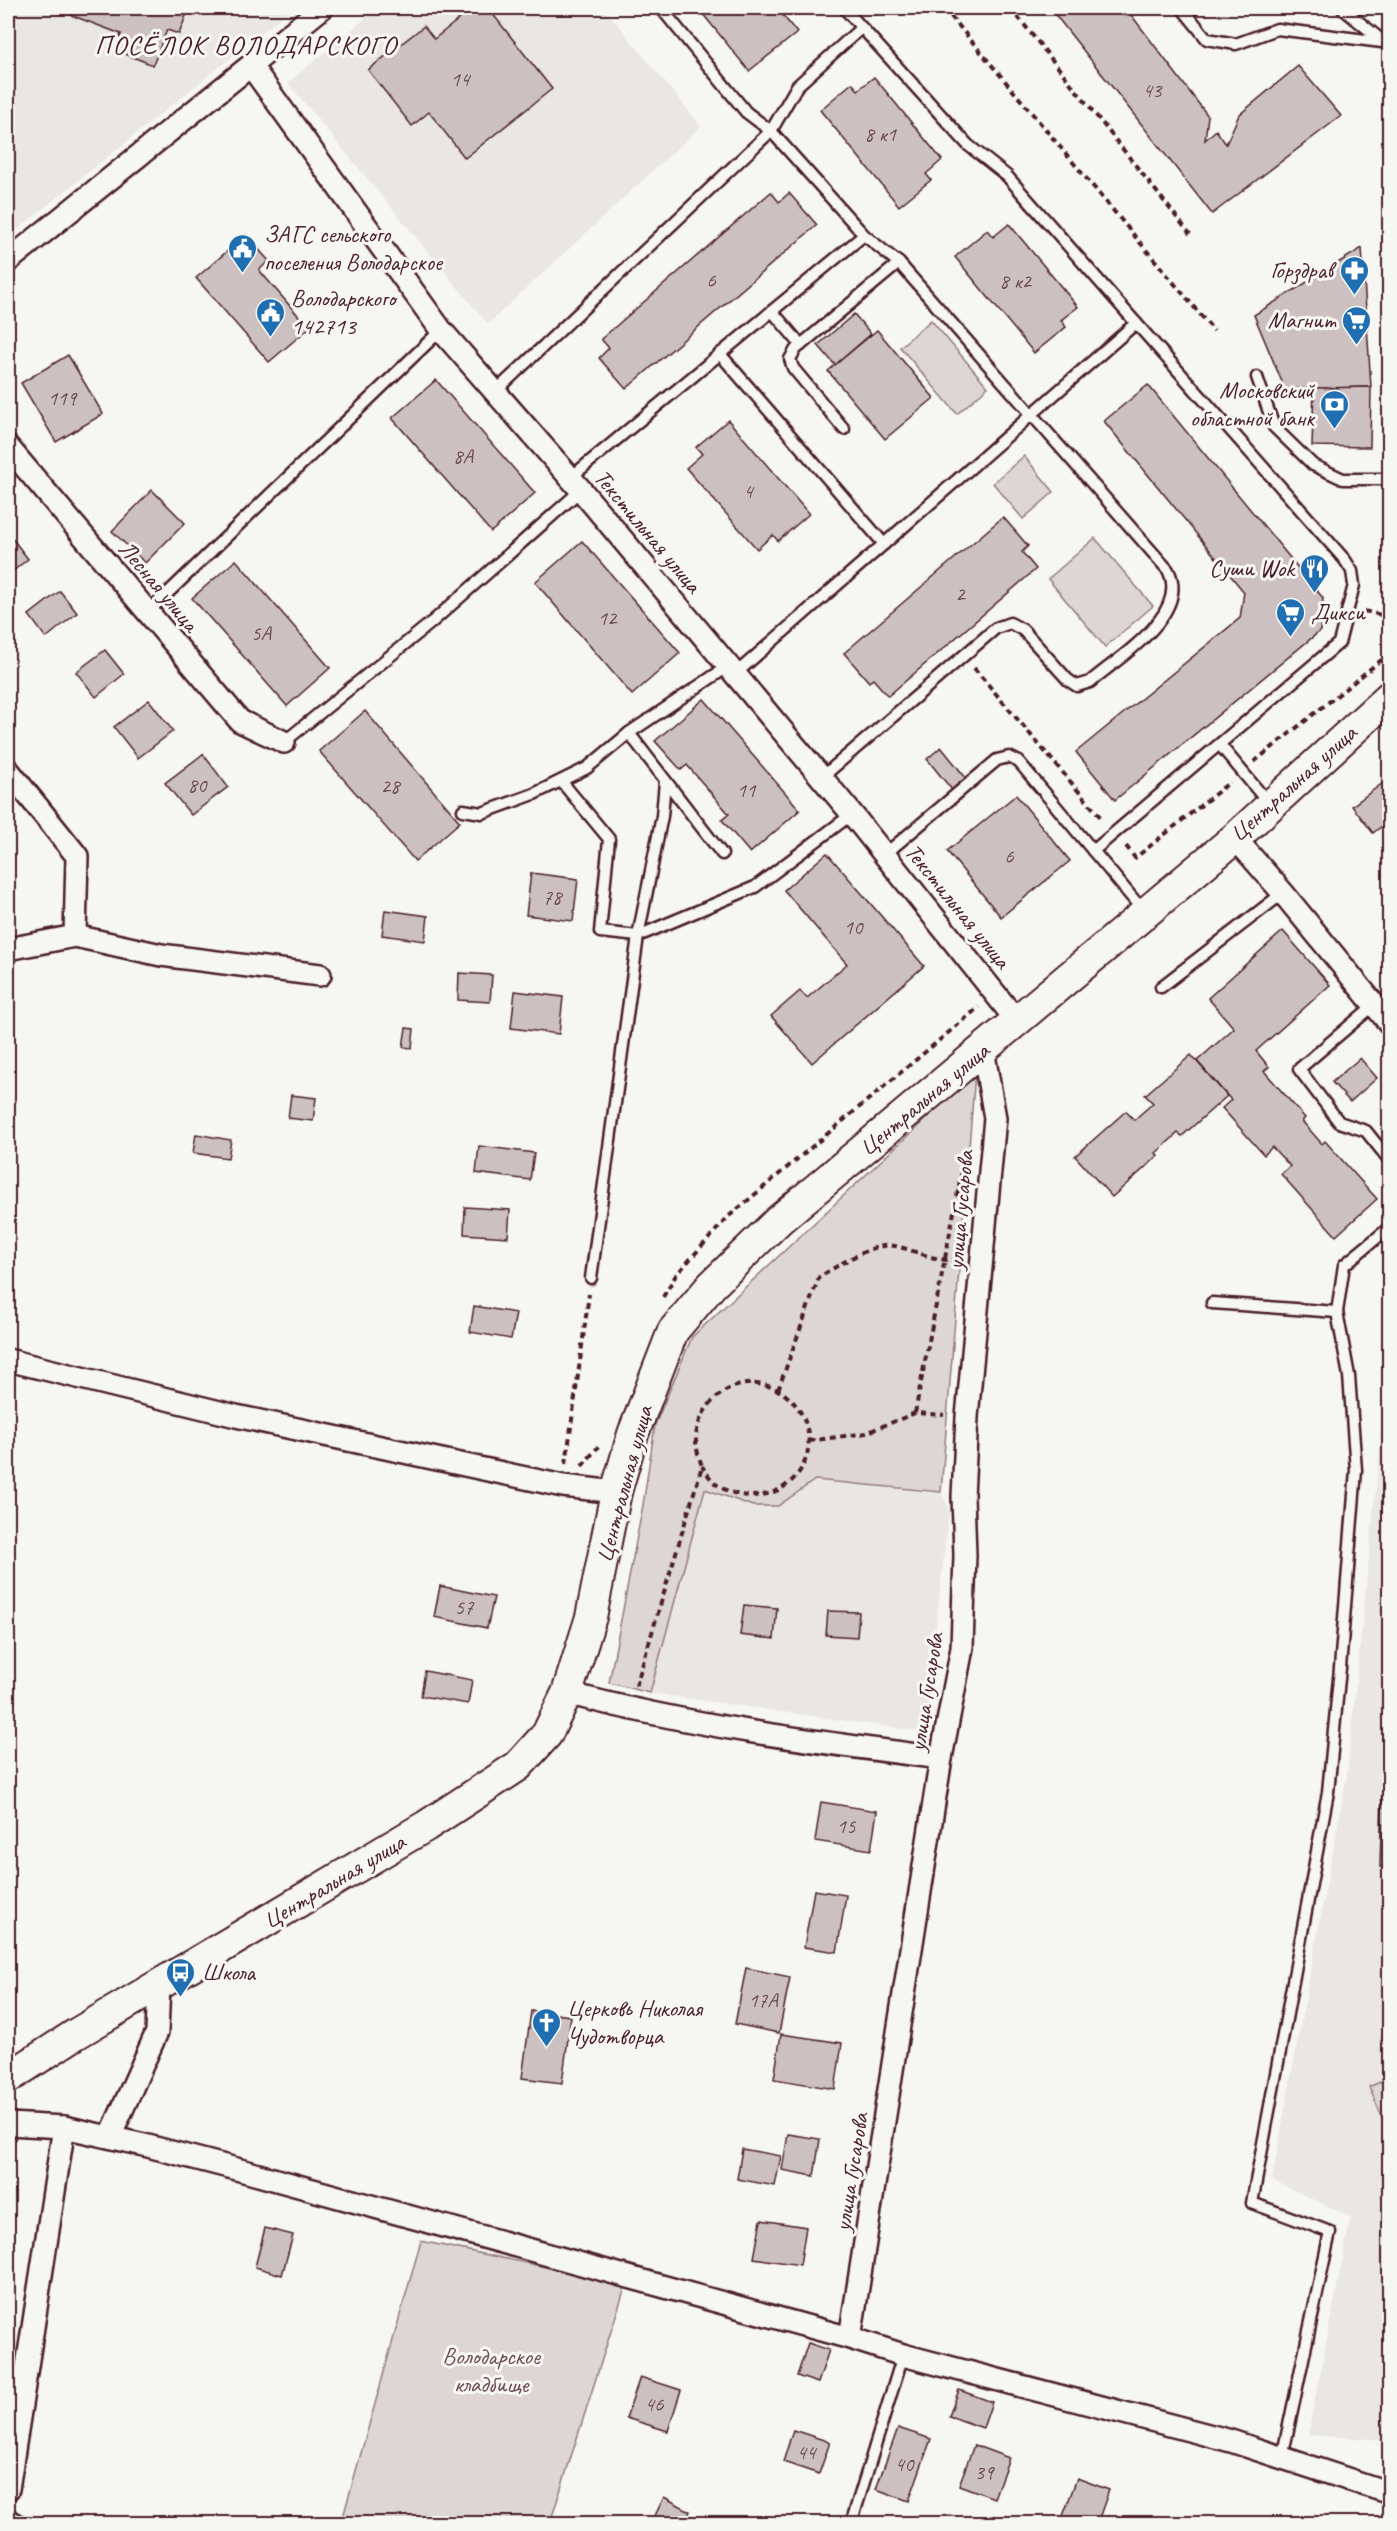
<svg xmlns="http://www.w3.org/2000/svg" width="1397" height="2531" viewBox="0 0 1397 2531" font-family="Caveat,sans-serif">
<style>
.built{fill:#e9e6e3}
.green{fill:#ddd6d5;stroke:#947a80;stroke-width:1.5}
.building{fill:#ccc1c0;stroke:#4a1f2b;stroke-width:1.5}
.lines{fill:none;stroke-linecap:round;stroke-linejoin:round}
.service-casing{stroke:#4a1f2b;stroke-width:15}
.minor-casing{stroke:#4a1f2b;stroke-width:26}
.secondary-casing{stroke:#4a1f2b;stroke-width:34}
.path{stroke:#4a1f2b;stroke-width:4;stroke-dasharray:6 4.5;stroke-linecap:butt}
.service{stroke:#f6f6f2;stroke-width:10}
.minor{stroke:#f6f6f2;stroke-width:21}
.secondary{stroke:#f6f6f2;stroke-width:30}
.labels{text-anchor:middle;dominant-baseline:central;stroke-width:6;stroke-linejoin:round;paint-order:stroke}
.number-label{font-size:21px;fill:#6a4850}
.poi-label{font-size:24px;fill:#4a1f2b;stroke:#f6f6f2;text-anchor:start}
.street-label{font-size:24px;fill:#4a1f2b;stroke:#f6f6f2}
.park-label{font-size:24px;fill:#6f4d56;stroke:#f6f6f2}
.quarter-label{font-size:27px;letter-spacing:1.5px;fill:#4a1f2b;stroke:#f6f6f2}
</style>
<rect width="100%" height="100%" fill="#f6f6f2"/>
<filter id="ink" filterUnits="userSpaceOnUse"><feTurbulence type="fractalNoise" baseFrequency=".0167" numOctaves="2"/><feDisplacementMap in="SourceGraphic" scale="12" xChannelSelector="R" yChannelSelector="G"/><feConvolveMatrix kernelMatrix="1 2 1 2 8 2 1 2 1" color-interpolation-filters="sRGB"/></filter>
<g filter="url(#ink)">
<g class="built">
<path d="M 8,8 L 292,8 L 8,237 Z"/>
<path d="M 378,8 L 604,8 L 701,126 L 488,324 L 288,83 Z"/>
<path d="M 1389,1387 L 1389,2440 L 1308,2435 L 1351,2217 L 1272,2180 L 1347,1775 L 1386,1388 Z"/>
<path d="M 815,1480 L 941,1492 L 949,1509 L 924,1732 L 650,1693 L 705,1489 L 753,1506 L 778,1506 Z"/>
</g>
<g class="green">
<path d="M 931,320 L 988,387 L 957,414 L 900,347 Z"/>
<path d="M 1024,456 L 1054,492 L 1023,519 L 993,483 Z"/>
<path d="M 1095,538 L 1153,606 L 1105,647 L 1048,579 Z"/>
<path d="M 975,1073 L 941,1492 L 815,1480 L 778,1506 L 753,1506 L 705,1489 L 650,1693 L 609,1683 L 643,1505 L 655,1425 L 692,1337 Z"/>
<path d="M 1389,2078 L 1389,2133 L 1369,2087 Z"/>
<path d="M 421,2241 L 626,2284 L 550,2523 L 341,2524 Z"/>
</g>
<g class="building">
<path d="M 52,8 L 189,8 L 179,34 L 167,30 L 153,65 L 115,50 L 121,34 Z"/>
<path d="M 473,8 L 488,8 L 552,89 L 465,158 L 429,112 L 412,126 L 368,70 L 424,26 L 434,39 Z"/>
<path d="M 698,8 L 777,8 L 797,33 L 749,71 Z"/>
<path d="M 1050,8 L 1126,8 L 1208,116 L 1205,140 L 1216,130 L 1226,144 L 1239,115 L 1298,66 L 1341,116 L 1212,214 Z"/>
<path d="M 874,77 L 942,160 L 926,174 L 931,180 L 899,206 L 820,110 L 852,83 L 858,90 Z"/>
<path d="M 771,192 L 779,202 L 789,193 L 817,225 L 626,389 L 599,358 L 609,348 L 601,339 Z"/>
<path d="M 1009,224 L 1078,307 L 1061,320 L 1066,327 L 1034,353 L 955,257 L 987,230 L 993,237 Z"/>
<path d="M 246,235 L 269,261 L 259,270 L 309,328 L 269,362 L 196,278 Z"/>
<path d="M 1362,248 L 1371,387 L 1285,389 L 1254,315 Z"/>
<path d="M 854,314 L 871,334 L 835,365 L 818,345 Z"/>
<path d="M 877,330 L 934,398 L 885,439 L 828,371 Z"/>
<path d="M 68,355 L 103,414 L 56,442 L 21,383 Z"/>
<path d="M 436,380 L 535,493 L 491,532 L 392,418 Z"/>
<path d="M 1148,385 L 1323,598 L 1320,631 L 1115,800 L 1076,752 L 1240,618 L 1244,592 L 1104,421 Z"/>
<path d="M 1371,387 L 1370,447 L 1312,446 L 1314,388 Z"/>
<path d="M 728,420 L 809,514 L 778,541 L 773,535 L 757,549 L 686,468 L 702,454 L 696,447 Z"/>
<path d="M 152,490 L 185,523 L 145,563 L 112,531 Z"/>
<path d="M 1003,517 L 1028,546 L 1022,552 L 1036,569 L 888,696 L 873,679 L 869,682 L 844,653 Z"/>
<path d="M 11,537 L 28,559 L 8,575 L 8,539 Z"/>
<path d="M 582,541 L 680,653 L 632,695 L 535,582 Z"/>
<path d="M 236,560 L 330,668 L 287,706 L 192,598 Z"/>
<path d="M 60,591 L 77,613 L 46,638 L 29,615 Z"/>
<path d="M 105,650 L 124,674 L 96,697 L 76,672 Z"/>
<path d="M 704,699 L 800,810 L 750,853 L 722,820 L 729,814 L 687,765 L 681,770 L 655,741 Z"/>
<path d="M 149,700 L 173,731 L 138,758 L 114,727 Z"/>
<path d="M 365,711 L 460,822 L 415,861 L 319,751 Z"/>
<path d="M 941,747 L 966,778 L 952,790 L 927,759 Z"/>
<path d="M 203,754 L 228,787 L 191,815 L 165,783 Z"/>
<path d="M 1383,783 L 1390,791 L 1390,820 L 1373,833 L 1352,806 Z"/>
<path d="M 1016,795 L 1070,861 L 1001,917 L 947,851 Z"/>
<path d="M 827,853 L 924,966 L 812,1063 L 771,1016 L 800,991 L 807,998 L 847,964 L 784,890 Z"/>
<path d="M 531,873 L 578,879 L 573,921 L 526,915 Z"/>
<path d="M 385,910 L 428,916 L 425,941 L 382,935 Z"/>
<path d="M 1283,931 L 1330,985 L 1256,1051 L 1269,1067 L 1264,1071 L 1305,1118 L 1302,1121 L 1322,1144 L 1325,1141 L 1377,1199 L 1336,1236 L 1281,1174 L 1290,1166 L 1272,1147 L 1264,1155 L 1222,1108 L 1231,1100 L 1197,1061 L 1234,1028 L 1208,998 Z"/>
<path d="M 459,973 L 492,975 L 490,1002 L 458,1000 Z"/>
<path d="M 515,991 L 563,997 L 559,1034 L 511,1028 Z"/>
<path d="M 406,1028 L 414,1029 L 412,1048 L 403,1047 Z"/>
<path d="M 1191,1055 L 1227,1096 L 1182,1136 L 1178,1133 L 1156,1153 L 1158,1156 L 1112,1197 L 1075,1156 L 1126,1111 L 1134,1120 L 1153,1103 L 1145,1095 Z"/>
<path d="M 1360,1058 L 1377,1078 L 1350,1102 L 1332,1082 Z"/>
<path d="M 291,1095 L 316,1098 L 313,1121 L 288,1118 Z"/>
<path d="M 196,1134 L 231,1140 L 228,1158 L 193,1153 Z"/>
<path d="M 479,1146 L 534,1153 L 530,1180 L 476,1173 Z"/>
<path d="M 465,1207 L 510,1210 L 508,1237 L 464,1234 Z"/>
<path d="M 474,1306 L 516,1313 L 511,1339 L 470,1332 Z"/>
<path d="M 440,1586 L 494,1597 L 487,1628 L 434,1617 Z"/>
<path d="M 744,1605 L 777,1608 L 774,1639 L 740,1635 Z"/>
<path d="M 828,1611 L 859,1612 L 857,1637 L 826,1635 Z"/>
<path d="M 425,1671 L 472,1680 L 468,1704 L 421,1696 Z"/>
<path d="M 1382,1795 L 1390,1795 L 1390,1867 L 1380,1867 Z"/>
<path d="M 821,1802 L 877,1811 L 871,1850 L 815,1841 Z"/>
<path d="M 814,1890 L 846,1895 L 837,1952 L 804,1947 Z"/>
<path d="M 746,1968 L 790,1977 L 779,2033 L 735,2024 Z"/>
<path d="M 531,2011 L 571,2016 L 562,2083 L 522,2078 Z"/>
<path d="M 781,2034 L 842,2043 L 835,2089 L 774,2079 Z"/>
<path d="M 788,2134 L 820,2139 L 814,2176 L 782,2170 Z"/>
<path d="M 742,2149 L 781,2156 L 775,2186 L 737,2179 Z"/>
<path d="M 761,2220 L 806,2227 L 800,2265 L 754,2258 Z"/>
<path d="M 265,2228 L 293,2235 L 282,2275 L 255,2267 Z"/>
<path d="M 808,2343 L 829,2350 L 818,2383 L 797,2376 Z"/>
<path d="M 640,2377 L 681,2390 L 668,2431 L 626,2418 Z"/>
<path d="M 959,2390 L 992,2402 L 983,2428 L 949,2416 Z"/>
<path d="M 898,2428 L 931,2439 L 909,2501 L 876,2489 Z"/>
<path d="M 793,2430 L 830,2442 L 819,2474 L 783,2462 Z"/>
<path d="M 974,2445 L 1009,2458 L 994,2498 L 959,2485 Z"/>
<path d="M 1077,2478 L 1109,2490 L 1097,2524 L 1060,2524 Z"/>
<path d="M 664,2497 L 690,2511 L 684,2524 L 651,2524 Z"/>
</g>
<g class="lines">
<defs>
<g id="service">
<path d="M 844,8 L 968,145 L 1007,176 L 1136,323"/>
<path d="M 1182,8 L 1207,39 L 1236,44 L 1277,29 L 1390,43"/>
<path d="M 1342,8 L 1385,43"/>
<path d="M 772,311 L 801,345"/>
<path d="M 720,354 L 884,544 L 734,675"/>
<path d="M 1257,377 L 1274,427 L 1313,465 L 1343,479 L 1390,479"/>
<path d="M 496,391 L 771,131 L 797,86 L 861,28"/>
<path d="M 844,429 L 793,368 L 790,359 L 796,349 L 899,263"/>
<path d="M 570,478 L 864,235 L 771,131 L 746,112 L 661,8"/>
<path d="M 884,544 L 1136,323 L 1345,560 L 1352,571 L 1354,585 L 1339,643 L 1093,851"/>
<path d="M 147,613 L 441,330"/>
<path d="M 284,742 L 432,622 L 581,490"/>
<path d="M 1220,745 L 1270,805"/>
<path d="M 821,778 L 996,628 L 1010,623 L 1023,630 L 1068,680 L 1077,686 L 1090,682 C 1119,657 1191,614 1168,570 L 899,263 L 864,235"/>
<path d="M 561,781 L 609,839 L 600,932 L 638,936 L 755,887 L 852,814"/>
<path d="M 463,810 L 482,813 L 534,794 L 587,768 L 629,733"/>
<path d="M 722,854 L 629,733 L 727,667"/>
<path d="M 884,855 L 997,760 L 1009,757 L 1019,762 L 1145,913"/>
<path d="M 1161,987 L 1283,893"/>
<path d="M 1374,1005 L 1299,1069 L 1339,1122 L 1366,1131 L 1390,1161"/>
<path d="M 591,1278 L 638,936 L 662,816 L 665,781"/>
<path d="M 1212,1303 L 1337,1312 L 1344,1265 L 1390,1227"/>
<path d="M 1282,2458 L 1330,2232 L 1252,2203 L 1328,1792 L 1340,1668 L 1356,1470 L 1349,1376 L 1337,1312"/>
<path d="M 851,2524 L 903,2355"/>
</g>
<g id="minor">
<path d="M 251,66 L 441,330 L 581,490 L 852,814 L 1017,1021"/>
<path d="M 8,261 L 322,8"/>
<path d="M 8,447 L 240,721 L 284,742"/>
<path d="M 8,770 L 77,856 L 75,936 L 8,949"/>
<path d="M 1235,838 L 1283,893 L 1390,1024"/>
<path d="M 75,936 L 161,955 L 320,975"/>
<path d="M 8,1360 L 236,1416 L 563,1486 L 616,1492"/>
<path d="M 567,1693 C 690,1726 815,1742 941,1758"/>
<path d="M 8,2124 L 64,2127 L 144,2145 L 244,2171 L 850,2338 L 903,2355 L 1231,2441 L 1390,2493"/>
<path d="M 110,2137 L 157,2032 L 159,1985"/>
<path d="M 850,2338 L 941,1758 L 962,1648 L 965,1555 L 963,1496 L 967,1417 L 995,1118 L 983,1049"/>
<path d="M 8,2489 L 64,2127"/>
<path d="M 8,2520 L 15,2524"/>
</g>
<path id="secondary" d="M 8,2078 L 76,2034 L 426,1826 L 518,1766 L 547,1734 L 567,1693 L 591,1617 L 616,1492 L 633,1434 L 673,1331 L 712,1285 L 779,1220 L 1235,838 L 1390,696"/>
</defs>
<use href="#service" class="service-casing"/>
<use href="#minor" class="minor-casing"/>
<use href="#secondary" class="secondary-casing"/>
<g class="path">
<path d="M 944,8 L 1214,331"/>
<path d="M 1011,8 L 1190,234"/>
<path d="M 874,15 L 882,8"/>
<path d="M 1364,611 L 1390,617"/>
<path d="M 974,668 L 1103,820"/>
<path d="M 1254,762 L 1390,653"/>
<path d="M 1126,846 L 1135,858 L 1230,782"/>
<path d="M 663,1297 L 676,1275 L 728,1217 L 979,1007"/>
<path d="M 778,1390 L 819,1277 C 838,1266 872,1242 895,1246 C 918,1251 935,1262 958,1260"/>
<path d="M 915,1413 L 966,1150"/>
<path d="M 809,1441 L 866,1433 L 915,1413 L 944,1415"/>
<path d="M 566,1464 L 589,1294"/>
<path d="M 582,1466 L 598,1447"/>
<path d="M 636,1686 L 702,1466 C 698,1455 694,1442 697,1430 C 703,1403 728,1381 757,1384 C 794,1387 818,1427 805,1461 C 791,1497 745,1506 716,1484 C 711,1480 706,1472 702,1466"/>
</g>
<use href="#service" class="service"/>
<use href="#minor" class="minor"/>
<use href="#secondary" class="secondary"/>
</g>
</g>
<defs>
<symbol id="civic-pin" viewBox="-11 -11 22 30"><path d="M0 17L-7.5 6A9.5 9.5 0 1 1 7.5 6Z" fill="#1f6fb2" stroke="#f6f6f2"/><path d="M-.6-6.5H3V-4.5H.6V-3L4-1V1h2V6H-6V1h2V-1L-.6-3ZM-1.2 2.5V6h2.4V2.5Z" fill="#fff"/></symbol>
<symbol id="pharmacy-pin" viewBox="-11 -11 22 30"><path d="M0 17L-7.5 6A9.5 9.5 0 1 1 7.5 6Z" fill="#1f6fb2" stroke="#f6f6f2"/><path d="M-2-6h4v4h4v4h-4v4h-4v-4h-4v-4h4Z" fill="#fff"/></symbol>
<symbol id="supermarket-pin" viewBox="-11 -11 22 30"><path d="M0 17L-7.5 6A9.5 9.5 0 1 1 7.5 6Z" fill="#1f6fb2" stroke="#f6f6f2"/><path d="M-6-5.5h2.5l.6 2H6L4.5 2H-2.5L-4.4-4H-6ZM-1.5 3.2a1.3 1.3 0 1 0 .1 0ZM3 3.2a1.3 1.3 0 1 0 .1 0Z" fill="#fff"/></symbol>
<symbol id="bank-pin" viewBox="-11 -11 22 30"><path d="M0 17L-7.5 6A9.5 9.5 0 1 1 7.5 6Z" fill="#1f6fb2" stroke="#f6f6f2"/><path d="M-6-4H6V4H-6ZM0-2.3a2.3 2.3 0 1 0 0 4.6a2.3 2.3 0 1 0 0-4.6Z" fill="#fff"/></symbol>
<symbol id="restaurant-pin" viewBox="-11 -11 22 30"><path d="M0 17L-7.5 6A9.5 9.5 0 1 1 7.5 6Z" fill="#1f6fb2" stroke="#f6f6f2"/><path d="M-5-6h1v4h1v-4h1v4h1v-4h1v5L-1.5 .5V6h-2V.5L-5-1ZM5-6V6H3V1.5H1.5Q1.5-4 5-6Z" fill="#fff"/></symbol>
<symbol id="bus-pin" viewBox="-11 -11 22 30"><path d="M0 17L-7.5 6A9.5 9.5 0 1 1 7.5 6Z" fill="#1f6fb2" stroke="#f6f6f2"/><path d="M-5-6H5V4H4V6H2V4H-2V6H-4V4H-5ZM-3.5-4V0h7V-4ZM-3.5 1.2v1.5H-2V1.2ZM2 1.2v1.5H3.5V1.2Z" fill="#fff"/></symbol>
<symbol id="church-pin" viewBox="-11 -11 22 30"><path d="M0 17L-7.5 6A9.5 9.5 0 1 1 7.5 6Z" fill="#1f6fb2" stroke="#f6f6f2"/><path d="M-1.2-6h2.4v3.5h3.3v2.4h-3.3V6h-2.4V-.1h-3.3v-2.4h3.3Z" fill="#fff"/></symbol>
</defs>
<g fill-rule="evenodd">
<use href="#civic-pin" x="226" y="232" width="33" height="45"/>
<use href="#pharmacy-pin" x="1338" y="254" width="33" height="45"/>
<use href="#civic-pin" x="254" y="296" width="33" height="45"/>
<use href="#supermarket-pin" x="1340" y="304" width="33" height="45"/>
<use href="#bank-pin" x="1318" y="388" width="33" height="45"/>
<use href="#restaurant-pin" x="1298" y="552" width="33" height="45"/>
<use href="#supermarket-pin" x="1274" y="596" width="33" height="45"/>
<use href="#bus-pin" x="164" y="1956" width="33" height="45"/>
<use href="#church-pin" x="530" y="2006" width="33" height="45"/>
</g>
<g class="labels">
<g class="number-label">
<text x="460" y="79">14</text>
<text x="1152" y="90">43</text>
<text x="880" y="134">8 к1</text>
<text x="711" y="280">6</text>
<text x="1015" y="281">8 к2</text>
<text x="62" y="398">119</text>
<text x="463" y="456">8А</text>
<text x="748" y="491">4</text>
<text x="960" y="594">2</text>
<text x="607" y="618">12</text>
<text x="261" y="633">5А</text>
<text x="197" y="785">80</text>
<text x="390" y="786">28</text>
<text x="746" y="790">11</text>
<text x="1009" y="856">6</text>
<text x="552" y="897">78</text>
<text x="853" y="927">10</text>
<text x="464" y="1607">57</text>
<text x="846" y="1826">15</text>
<text x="763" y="2000">17А</text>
<text x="654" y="2404">46</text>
<text x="806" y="2452">44</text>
<text x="904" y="2464">40</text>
<text x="984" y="2472">39</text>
</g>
<g class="poi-label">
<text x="264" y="234">ЗАГС сельского<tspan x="264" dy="28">поселения Володарское</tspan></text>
<text x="1333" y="270" text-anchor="end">Горздрав</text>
<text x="291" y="298">Володарского<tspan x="291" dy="28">142713</tspan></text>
<text x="1336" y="320" text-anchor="end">Магнит</text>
<text x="1314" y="390" text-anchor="end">Московский<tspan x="1314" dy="28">областной банк</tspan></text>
<text x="1294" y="568" text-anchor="end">Суши Wok</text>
<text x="1311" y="612">Дикси</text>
<text x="202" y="1972">Школа</text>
<text x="567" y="2008">Церковь Николая<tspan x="567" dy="28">Чудотворца</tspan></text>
</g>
<g class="street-label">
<text transform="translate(648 531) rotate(50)">Текстильная улица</text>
<text transform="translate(159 586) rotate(50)">Лесная улица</text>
<text transform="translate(1293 783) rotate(-42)">Центральная улица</text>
<text transform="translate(958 906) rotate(51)">Текстильная улица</text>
<text transform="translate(924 1099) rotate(-40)">Центральная улица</text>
<text transform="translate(960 1210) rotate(-85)">улица Гусарова</text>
<text transform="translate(624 1484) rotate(-75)">Центральная улица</text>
<text transform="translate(926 1692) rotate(-81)">улица Гусарова</text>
<text transform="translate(334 1881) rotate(-31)">Центральная улица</text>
<text transform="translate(851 2172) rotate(-81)">улица Гусарова</text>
</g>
<g class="park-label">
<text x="491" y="2356">Володарское<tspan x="491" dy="28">кладбище</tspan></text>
</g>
<g class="quarter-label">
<text x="246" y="45">ПОСЁЛОК ВОЛОДАРСКОГО</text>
</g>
</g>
<rect width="1397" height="2531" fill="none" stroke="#f6f6f2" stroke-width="30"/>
<rect x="15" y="15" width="1367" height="2501" fill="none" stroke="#4a1f2b" stroke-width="2" filter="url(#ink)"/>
</svg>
